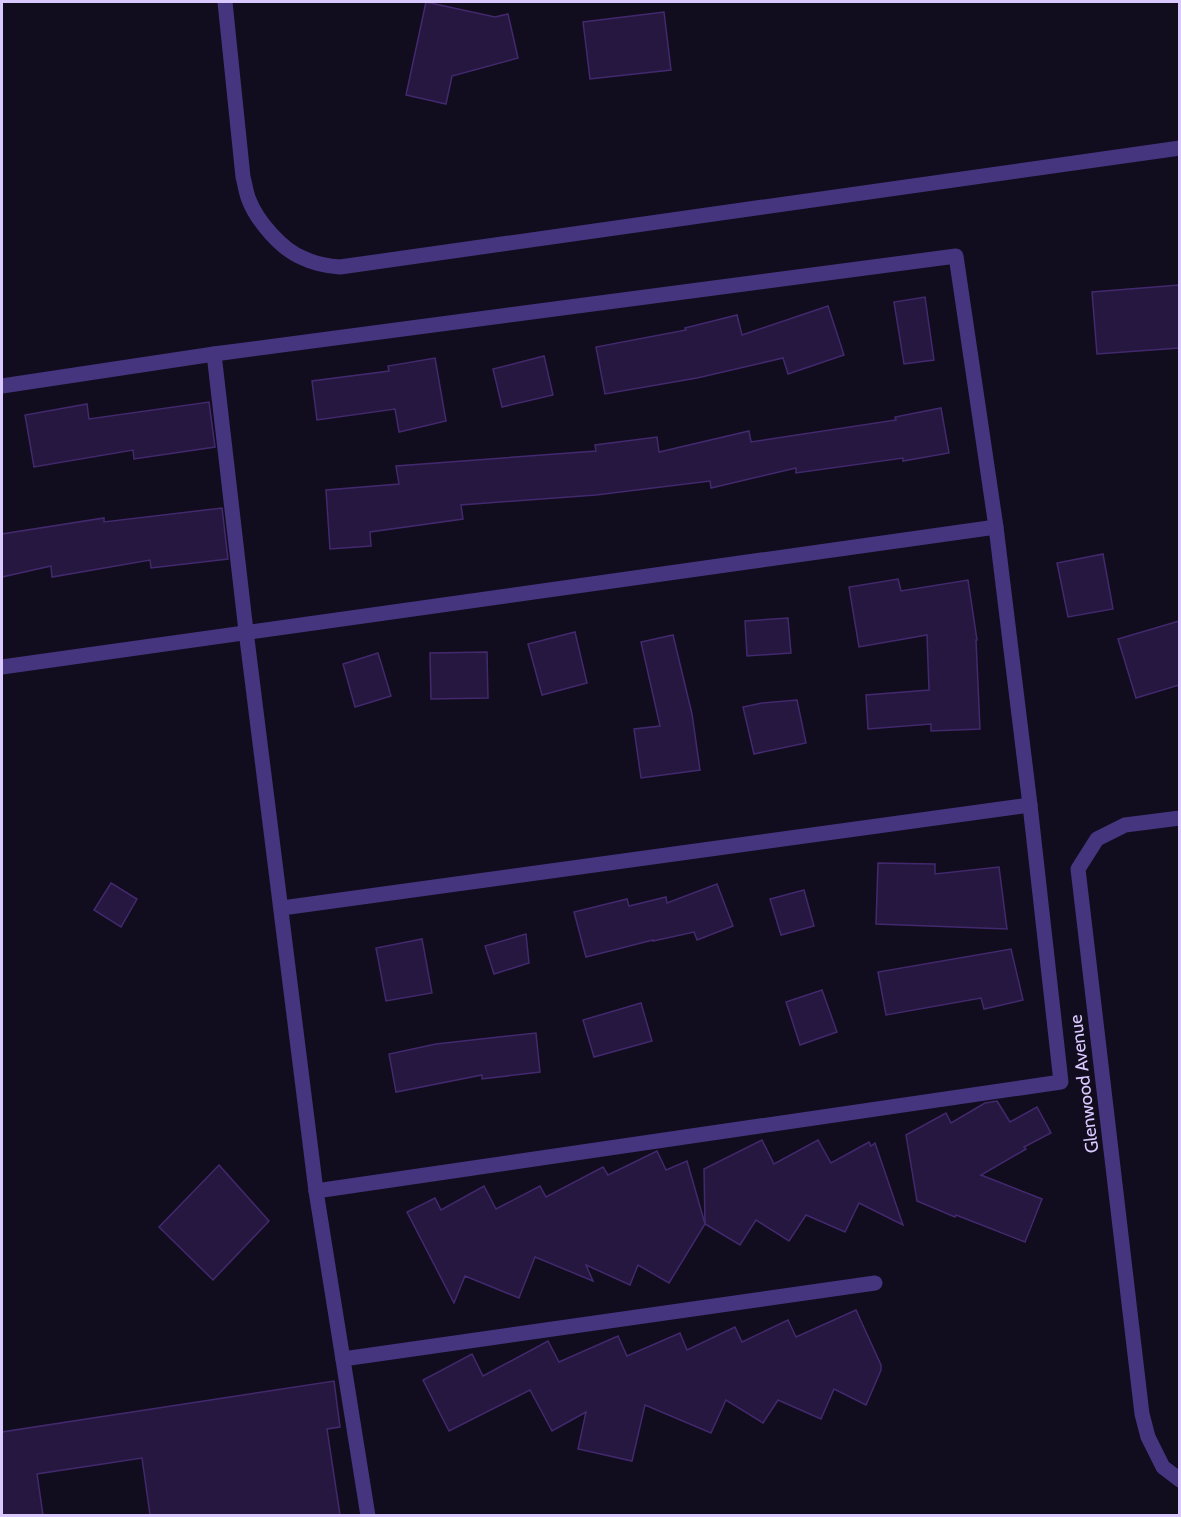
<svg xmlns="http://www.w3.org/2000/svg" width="1181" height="1517" viewBox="0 0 1181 1517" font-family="Cabin,sans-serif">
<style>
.building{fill:#261740;stroke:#42296d;stroke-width:1.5}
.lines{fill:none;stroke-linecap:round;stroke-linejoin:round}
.service{stroke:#45357f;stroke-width:15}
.minor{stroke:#45357f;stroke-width:15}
.labels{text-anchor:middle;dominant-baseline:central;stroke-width:6;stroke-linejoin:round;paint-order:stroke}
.street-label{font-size:18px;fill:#d9c9ff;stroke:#120c1f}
</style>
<rect width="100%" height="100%" fill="#120c1f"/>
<g class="building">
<path d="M 426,2 L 495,17 L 508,14 L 518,58 L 452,76 L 446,104 L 406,95 Z"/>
<path d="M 664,12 L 671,70 L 590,79 L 583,22 Z"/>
<path d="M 1179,285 L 1179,348 L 1097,354 L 1092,292 Z"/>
<path d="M 925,297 L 934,360 L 904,364 L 894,302 Z"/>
<path d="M 828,306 L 844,355 L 788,374 L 783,358 L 697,378 L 605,394 L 596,347 L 686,330 L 685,328 L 737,315 L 742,335 Z"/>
<path d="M 544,356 L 553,395 L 502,407 L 493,369 Z"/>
<path d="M 435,358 L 446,421 L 399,432 L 395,409 L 317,420 L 312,381 L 389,371 L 388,366 Z"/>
<path d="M 209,402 L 215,447 L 134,459 L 133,450 L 34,467 L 25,415 L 87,404 L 89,419 Z"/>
<path d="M 941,408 L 949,453 L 903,461 L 903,458 L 796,473 L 796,468 L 711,488 L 710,481 L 596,495 L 461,505 L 463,519 L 370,532 L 371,546 L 330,549 L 326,490 L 399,484 L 396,466 L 596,451 L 595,445 L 657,437 L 659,452 L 749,431 L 751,442 L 896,420 L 895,417 Z"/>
<path d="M 222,508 L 228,559 L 151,568 L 150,560 L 52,577 L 51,566 L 2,577 L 2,534 L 104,518 L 104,522 Z"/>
<path d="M 1103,554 L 1113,609 L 1068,617 L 1057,563 Z"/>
<path d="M 898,579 L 901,591 L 968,580 L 977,640 L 976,640 L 980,729 L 931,731 L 931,724 L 868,729 L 866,695 L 929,690 L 927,635 L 859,647 L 849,587 Z"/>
<path d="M 788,618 L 791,653 L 747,656 L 745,621 Z"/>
<path d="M 1179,621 L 1179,685 L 1136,698 L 1118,639 Z"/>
<path d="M 575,632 L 587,683 L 542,695 L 528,644 Z"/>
<path d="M 673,635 L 692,714 L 700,770 L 641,778 L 634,729 L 660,726 L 641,642 Z"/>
<path d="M 487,652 L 488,698 L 431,699 L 430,653 Z"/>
<path d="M 378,653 L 391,696 L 355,707 L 343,664 Z"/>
<path d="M 797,700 L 806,743 L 754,754 L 743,707 L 762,703 Z"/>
<path d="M 878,863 L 935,864 L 935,874 L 999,867 L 1007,929 L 876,924 Z"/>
<path d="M 111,883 L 137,899 L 121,927 L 94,910 Z"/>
<path d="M 717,884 L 733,926 L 697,940 L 694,932 L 653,941 L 653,940 L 586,957 L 574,912 L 627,899 L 629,906 L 666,897 L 667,903 Z"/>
<path d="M 804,890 L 814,926 L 781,935 L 770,899 Z"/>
<path d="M 526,934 L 529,963 L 494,974 L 485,946 Z"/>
<path d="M 422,939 L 432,993 L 386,1001 L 376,948 Z"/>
<path d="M 1011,949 L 1023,1000 L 984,1009 L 981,998 L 886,1015 L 878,972 Z"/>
<path d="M 822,990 L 837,1032 L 800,1045 L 786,1002 Z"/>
<path d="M 641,1003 L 652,1041 L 594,1057 L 583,1020 Z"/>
<path d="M 536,1033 L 540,1072 L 482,1079 L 482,1075 L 396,1092 L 389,1054 L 436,1044 Z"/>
<path d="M 997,1101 L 1010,1122 L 1037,1107 L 1051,1133 L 1024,1147 L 1026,1149 L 981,1175 L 1042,1199 L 1025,1242 L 956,1215 L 955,1217 L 917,1201 L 906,1135 L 946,1113 L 951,1123 L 985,1103 Z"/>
<path d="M 762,1140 L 774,1164 L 818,1140 L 831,1163 L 869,1142 L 871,1146 L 875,1143 L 903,1225 L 859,1203 L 845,1232 L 806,1215 L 789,1241 L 756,1220 L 740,1245 L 705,1224 L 704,1169 Z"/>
<path d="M 657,1151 L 666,1170 L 687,1161 L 705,1224 L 669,1283 L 638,1265 L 630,1285 L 586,1265 L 593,1281 L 535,1257 L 519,1298 L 465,1276 L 454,1303 L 407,1212 L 435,1198 L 441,1210 L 484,1186 L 496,1209 L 540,1186 L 546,1197 L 603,1167 L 608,1175 Z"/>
<path d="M 219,1165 L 269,1221 L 213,1280 L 159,1227 Z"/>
<path d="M 856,1310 L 881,1365 L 881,1370 L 866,1405 L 834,1389 L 821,1419 L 778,1400 L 763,1423 L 726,1400 L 711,1433 L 645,1405 L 632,1461 L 578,1449 L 586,1412 L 552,1431 L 530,1390 L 449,1431 L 423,1380 L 472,1354 L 483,1376 L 548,1341 L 559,1362 L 618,1336 L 627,1356 L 680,1333 L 687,1350 L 735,1327 L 742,1342 L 788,1320 L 796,1337 Z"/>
<path d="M 334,1381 L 340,1427 L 327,1429 L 340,1515 L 150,1515 L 142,1458 L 37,1474 L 43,1515 L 2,1515 L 2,1432 Z"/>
</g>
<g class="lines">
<g class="service">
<path d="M 214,354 L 246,631 L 316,1191 L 368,1516"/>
<path d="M 2,386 L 214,354 L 956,256 L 996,527 L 1030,805 L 1061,1082 L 316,1191"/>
<path d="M 2,667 L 996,527"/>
<path d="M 282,908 L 1030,805"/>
<path d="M 343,1359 L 875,1283"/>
</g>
<g class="minor">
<path d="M 225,2 L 243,177 C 245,184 246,193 249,200 C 257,221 282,250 303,258 C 315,264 327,266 340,267 L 1180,148"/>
<path d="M 1180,818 L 1125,825 L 1097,839 L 1078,869 L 1142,1414 L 1148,1437 L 1163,1467 L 1180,1480"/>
</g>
</g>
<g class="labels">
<g class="street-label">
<text transform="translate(1084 1084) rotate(-97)">Glenwood Avenue</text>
</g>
</g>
<rect width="1181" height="1517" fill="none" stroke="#d9c9ff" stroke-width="6"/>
</svg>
